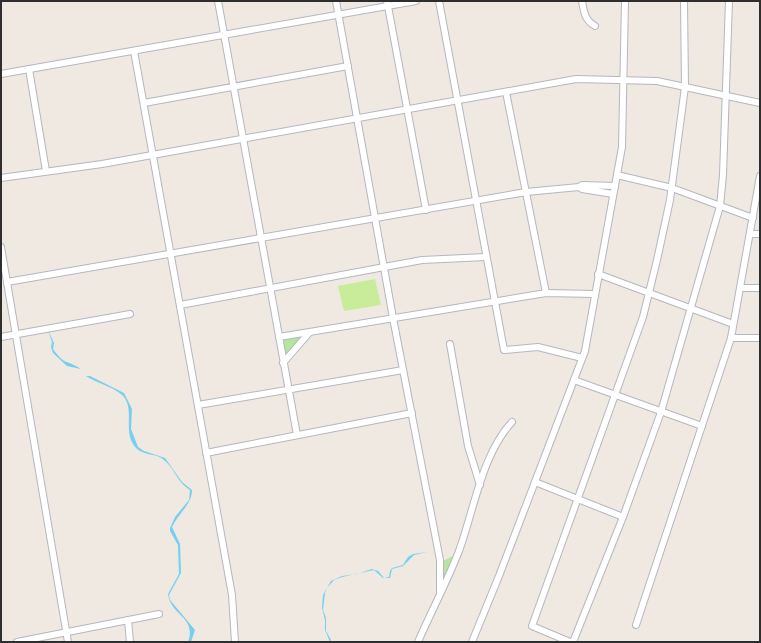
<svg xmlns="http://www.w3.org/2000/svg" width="761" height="643" viewBox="0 0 761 643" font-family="'Golos Text',sans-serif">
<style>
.green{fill:#b6e59e}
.pitch{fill:#c9ec9a}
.water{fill:#75cff0}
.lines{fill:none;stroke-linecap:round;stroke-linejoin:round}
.minor-casing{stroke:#b4b7c1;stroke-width:8}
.minor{stroke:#fff;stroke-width:6}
</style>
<rect width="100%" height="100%" fill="#efe9e1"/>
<g class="green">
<path d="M 304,336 L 285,357 L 282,340 Z"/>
<path d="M 455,555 L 443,582 L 443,561 Z"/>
</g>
<path class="pitch" d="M 375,279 L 381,305 L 344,311 L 338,286 Z"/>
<g class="water">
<path d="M 48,330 L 54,343 L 53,349 C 65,366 66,359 81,369 L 67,366 L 53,353 L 51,347 L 52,342 Z"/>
<path d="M 86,376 L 90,376 L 124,393 L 132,409 L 131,429 L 138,447 L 144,451 L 165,458 L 182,482 L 192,490 C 192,504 178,514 172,527 L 180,544 L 181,573 L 169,595 L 170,600 L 195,630 L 191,642 L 188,642 C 197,617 171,616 168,594 L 179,574 L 178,545 L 170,531 L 170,528 L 175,517 L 189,500 L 190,490 C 176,481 176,470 164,460 C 157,453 144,456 136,448 C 121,432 137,407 121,394 C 111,386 97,383 86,376 Z"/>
<path d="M 427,552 L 414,555 L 403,566 L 392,569 L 390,578 L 383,578 L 374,570 L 342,577 L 334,580 L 327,588 L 325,593 L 323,610 L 326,618 L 326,631 L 331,640 L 330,642 L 325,630 L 325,620 L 322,608 L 323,595 L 331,581 L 342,576 L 357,574 L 372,569 L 378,571 L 384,578 L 389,577 L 390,571 L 392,568 L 403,565 L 408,557 L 413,554 Z"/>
</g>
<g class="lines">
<defs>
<g id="minor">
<path d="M 218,1 L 297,435"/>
<path d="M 336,1 L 393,318 L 440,560 L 440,592"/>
<path d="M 387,1 L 426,210"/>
<path d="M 439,1 L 504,350 L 538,347 L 582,358"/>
<path d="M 582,1 C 584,13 585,20 595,26"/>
<path d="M 134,51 L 232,595 L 235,642"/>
<path d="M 29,69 L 46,171"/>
<path d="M 1,74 L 416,1"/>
<path d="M 506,92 L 546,293"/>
<path d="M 144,103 L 348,66"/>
<path d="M 617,175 L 672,188 L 753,218"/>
<path d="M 1,178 L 102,164 L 576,79 L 657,81 L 760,103"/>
<path d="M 613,194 L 582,189 L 579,187 L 582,185 L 615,186"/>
<path d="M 751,234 L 760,234"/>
<path d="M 1,247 L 68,642"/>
<path d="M 598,274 L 733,324"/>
<path d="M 7,282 L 526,192 L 579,187"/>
<path d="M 741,288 L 760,288"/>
<path d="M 180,305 L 422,260 L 486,257"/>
<path d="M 1,337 L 130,314"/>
<path d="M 279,337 L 546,293 L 595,294"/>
<path d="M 731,338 L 760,338"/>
<path d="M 450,344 L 468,446 L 480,485"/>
<path d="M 283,363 L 309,333"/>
<path d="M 574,380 L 702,426"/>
<path d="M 198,405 L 403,370"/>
<path d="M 206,453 L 412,413"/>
<path d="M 535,482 L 623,517"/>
<path d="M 128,620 L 130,642"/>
<path d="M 636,625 L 731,338 L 760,176"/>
<path d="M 17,642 L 159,614"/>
<path d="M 418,642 C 431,612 447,582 459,551 C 474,510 482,454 512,422"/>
<path d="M 472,642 L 499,576 L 585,351 L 622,147 L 625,1"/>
<path d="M 570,642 L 532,626 L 643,317 L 657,260 L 670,200 L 685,87 L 684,1"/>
<path d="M 573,642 L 623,517 L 661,412 L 720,206 L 723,175 L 729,1"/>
</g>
</defs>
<use href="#minor" class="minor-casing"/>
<use href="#minor" class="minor"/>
</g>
<rect width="761" height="643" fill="none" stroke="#2e2e2e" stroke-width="4"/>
</svg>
